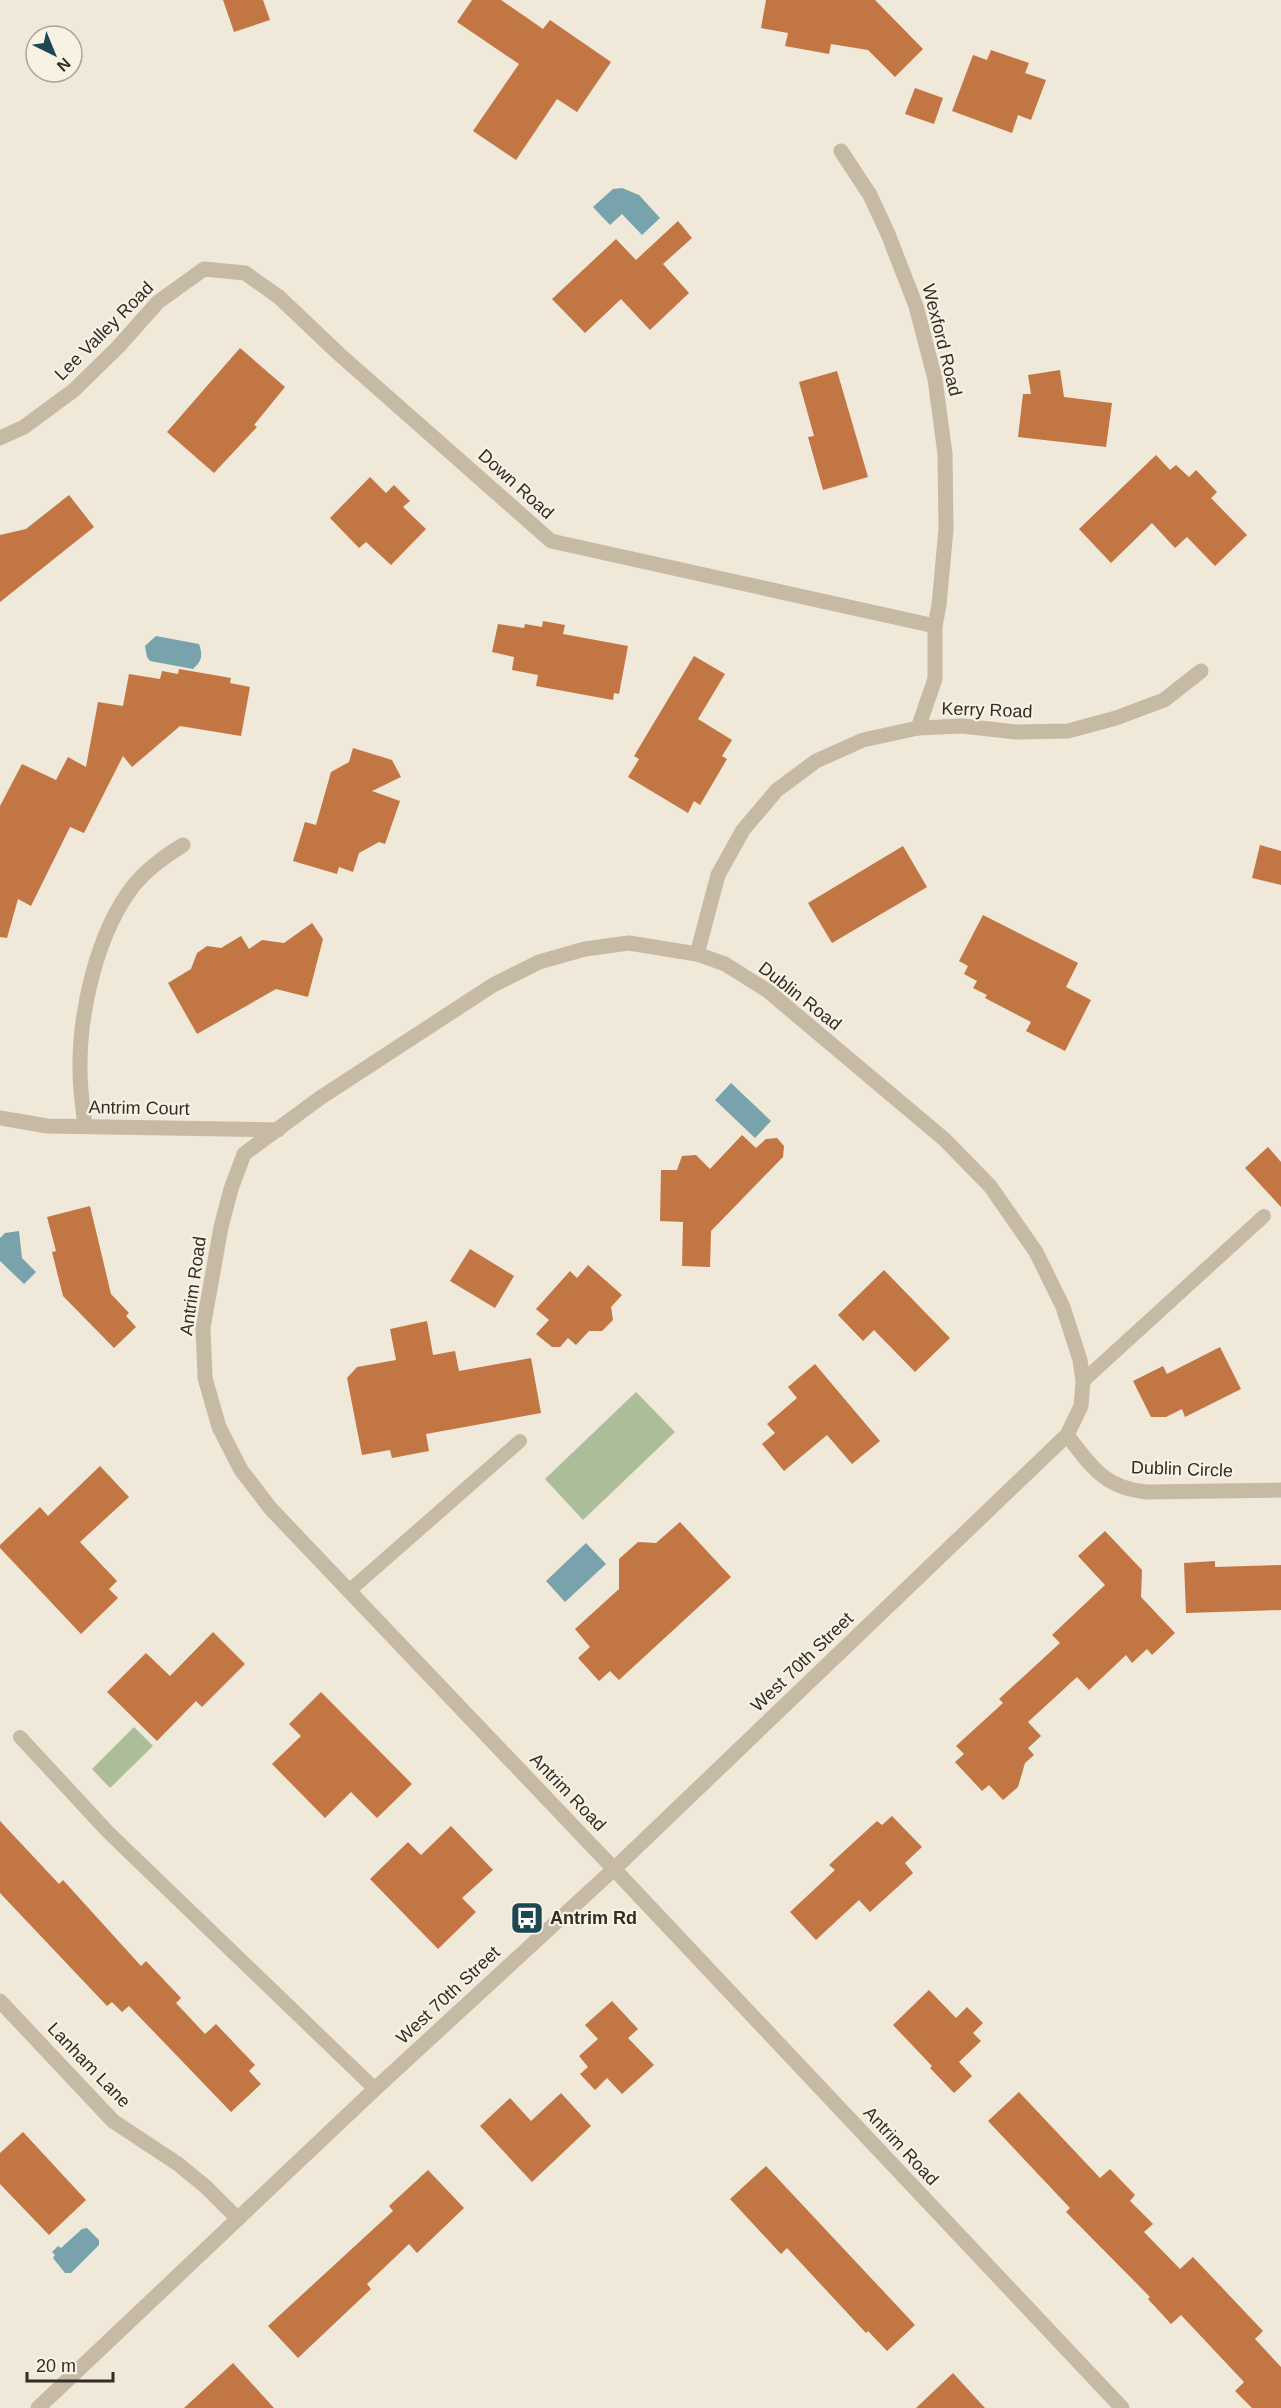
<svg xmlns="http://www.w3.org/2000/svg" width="1281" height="2408" viewBox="0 0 1281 2408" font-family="Helvetica,sans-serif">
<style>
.green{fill:#acbe99}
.water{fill:#78a2ac}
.building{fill:#c27644}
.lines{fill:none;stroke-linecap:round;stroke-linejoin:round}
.service{stroke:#c7baa5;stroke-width:14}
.minor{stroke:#c7baa5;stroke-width:15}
.tertiary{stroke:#c7baa5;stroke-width:15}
.labels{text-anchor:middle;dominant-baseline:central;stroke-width:4.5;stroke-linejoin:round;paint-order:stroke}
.street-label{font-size:18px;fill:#332c26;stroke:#f8f2e4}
.poi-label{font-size:18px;font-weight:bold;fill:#332c26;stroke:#f8f2e4;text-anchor:start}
</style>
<rect width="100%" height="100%" fill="#f0e8d8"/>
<g class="green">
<path d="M 636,1392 L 675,1432 L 583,1520 L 545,1479 Z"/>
<path d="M 134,1727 L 153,1746 L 110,1788 L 92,1769 Z"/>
</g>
<g class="water">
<path d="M 622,188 L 639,195 L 660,218 L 642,235 L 622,214 L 610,225 L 593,207 L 613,189 Z"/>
<path d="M 156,636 L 199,644 C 203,655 202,661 193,669 L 150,661 L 147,657 L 145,646 Z"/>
<path d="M 731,1083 L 771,1121 L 755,1138 L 715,1100 Z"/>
<path d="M 19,1231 L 22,1258 L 36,1272 L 24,1284 L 0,1261 L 0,1238 L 5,1233 Z"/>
<path d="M 586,1543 L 606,1564 L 565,1602 L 546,1581 Z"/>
<path d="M 87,2228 L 99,2240 L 99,2245 L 71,2273 L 65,2273 L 53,2258 L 55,2255 L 52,2252 L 58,2246 L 61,2248 L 82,2229 Z"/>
</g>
<g class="building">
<path d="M 223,0 L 263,0 L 270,20 L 234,32 Z"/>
<path d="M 472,0 L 501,0 L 543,29 L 550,20 L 611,62 L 577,112 L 557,99 L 516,160 L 473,131 L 519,64 L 457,22 Z"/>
<path d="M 766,0 L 875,0 L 923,49 L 895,77 L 868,50 L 831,44 L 829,54 L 785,46 L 788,33 L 761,28 Z"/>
<path d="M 991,50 L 1029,63 L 1025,73 L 1046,80 L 1031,120 L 1018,115 L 1012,133 L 952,111 L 973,55 L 987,60 Z"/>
<path d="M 915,88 L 943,98 L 934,124 L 905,114 Z"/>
<path d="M 678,221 L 692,238 L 663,264 L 689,293 L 650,330 L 621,299 L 585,333 L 552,299 L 616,239 L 636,260 Z"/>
<path d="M 240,348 L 285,387 L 254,425 L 257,427 L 214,473 L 167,432 Z"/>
<path d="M 1060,370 L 1064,397 L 1112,403 L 1106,447 L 1018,437 L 1023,394 L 1031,394 L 1028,375 Z"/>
<path d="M 837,371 L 868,477 L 823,490 L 808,437 L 814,436 L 799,382 Z"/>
<path d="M 1156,455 L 1170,470 L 1176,465 L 1189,477 L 1196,470 L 1217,492 L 1211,498 L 1247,535 L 1215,566 L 1187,537 L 1175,548 L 1152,523 L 1111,563 L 1079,529 Z"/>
<path d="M 370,477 L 386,493 L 394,485 L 410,501 L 403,507 L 426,529 L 391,565 L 366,542 L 359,548 L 330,518 Z"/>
<path d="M 69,495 L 94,527 L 0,602 L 0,535 L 26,529 Z"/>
<path d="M 543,621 L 565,625 L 563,634 L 628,646 L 619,694 L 614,693 L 613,700 L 536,686 L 538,675 L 512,670 L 514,657 L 492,652 L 498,624 L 524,628 L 525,624 L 542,627 Z"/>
<path d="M 694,656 L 725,674 L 698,719 L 732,740 L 722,756 L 727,759 L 700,805 L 694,801 L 688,813 L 628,777 L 639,759 L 634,756 Z"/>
<path d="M 179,669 L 231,678 L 230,683 L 250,687 L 241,736 L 180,726 L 132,767 L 123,756 L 84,833 L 70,827 L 31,906 L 18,899 L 7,938 L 0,937 L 0,806 L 22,764 L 56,780 L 68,757 L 86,767 L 98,702 L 123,706 L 129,674 L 160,679 L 162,671 L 178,674 Z"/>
<path d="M 353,748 L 392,760 L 401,777 L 372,791 L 400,801 L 385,844 L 379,842 L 359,853 L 353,872 L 339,867 L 337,874 L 293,861 L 305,822 L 316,825 L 331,772 L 349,762 Z"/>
<path d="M 1260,845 L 1281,851 L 1281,885 L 1252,878 Z"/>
<path d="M 903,846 L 927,887 L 832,943 L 808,903 Z"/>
<path d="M 983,915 L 1078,963 L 1066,987 L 1091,1000 L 1065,1051 L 1026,1031 L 1031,1022 L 985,998 L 987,995 L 973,988 L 977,981 L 964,974 L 968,966 L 959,961 Z"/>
<path d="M 312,923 L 323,939 L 308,997 L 276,989 L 197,1034 L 168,983 L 191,969 L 197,953 L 207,946 L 221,948 L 241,936 L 249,949 L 262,940 L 284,943 Z"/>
<path d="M 742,1135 L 756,1148 L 766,1139 L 777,1138 L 784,1146 L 783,1157 L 711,1231 L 710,1267 L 682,1266 L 683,1222 L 660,1221 L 661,1170 L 677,1170 L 682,1156 L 696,1155 L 710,1169 Z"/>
<path d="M 1268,1147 L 1281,1162 L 1281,1207 L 1245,1168 Z"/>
<path d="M 90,1206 L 111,1294 L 129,1313 L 126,1316 L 136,1327 L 114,1348 L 63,1296 L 52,1252 L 56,1251 L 47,1217 Z"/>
<path d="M 470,1249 L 514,1276 L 495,1308 L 450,1281 Z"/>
<path d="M 588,1265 L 622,1295 L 611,1307 L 613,1320 L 602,1331 L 589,1331 L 576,1345 L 568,1338 L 560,1347 L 552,1347 L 536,1334 L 549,1320 L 536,1309 L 570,1271 L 577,1278 Z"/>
<path d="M 884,1270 L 950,1338 L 915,1372 L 874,1330 L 863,1341 L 838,1315 Z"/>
<path d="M 427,1321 L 433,1355 L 455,1351 L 459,1371 L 531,1358 L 541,1413 L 426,1434 L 429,1451 L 392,1458 L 390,1450 L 362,1455 L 347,1378 L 357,1367 L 396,1360 L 390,1329 Z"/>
<path d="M 1220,1347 L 1241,1389 L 1185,1417 L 1182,1409 L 1166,1417 L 1151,1417 L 1133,1381 L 1163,1366 L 1167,1374 Z"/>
<path d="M 815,1364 L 880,1441 L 852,1464 L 827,1435 L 784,1471 L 762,1444 L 775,1433 L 767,1424 L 797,1398 L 788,1387 Z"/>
<path d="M 100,1466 L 129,1497 L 80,1542 L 117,1581 L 109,1589 L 118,1598 L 81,1634 L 0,1548 L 0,1545 L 40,1507 L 48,1516 Z"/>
<path d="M 680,1522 L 731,1577 L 619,1680 L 610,1671 L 599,1681 L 578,1658 L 590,1647 L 575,1629 L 619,1589 L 619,1559 L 638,1542 L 656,1543 Z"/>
<path d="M 1105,1531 L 1142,1570 L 1141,1597 L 1175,1633 L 1152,1655 L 1147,1649 L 1132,1663 L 1126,1655 L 1089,1690 L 1077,1677 L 1028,1722 L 1041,1736 L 1028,1748 L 1034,1755 L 1025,1763 L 1018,1787 L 1003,1800 L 989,1785 L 982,1791 L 955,1762 L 964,1754 L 956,1746 L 1003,1703 L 999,1699 L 1060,1643 L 1052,1635 L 1105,1585 L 1078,1556 Z"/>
<path d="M 1215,1561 L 1215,1567 L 1281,1565 L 1281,1610 L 1186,1613 L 1184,1563 Z"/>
<path d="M 213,1632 L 245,1664 L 202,1707 L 196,1701 L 157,1741 L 107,1692 L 146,1653 L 170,1676 Z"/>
<path d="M 321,1692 L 412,1784 L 377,1818 L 351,1792 L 325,1818 L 272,1764 L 301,1736 L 289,1724 Z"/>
<path d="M 892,1816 L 922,1847 L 905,1863 L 913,1873 L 870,1912 L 859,1900 L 816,1940 L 790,1912 L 835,1870 L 829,1865 L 877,1821 L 882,1825 Z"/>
<path d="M 0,1821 L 59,1884 L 63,1880 L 141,1966 L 146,1961 L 181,1998 L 176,2003 L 205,2034 L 216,2024 L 255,2065 L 249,2071 L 261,2084 L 231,2112 L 129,2006 L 122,2012 L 112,2002 L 107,2006 L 0,1893 Z"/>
<path d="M 451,1826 L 493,1870 L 462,1898 L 476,1912 L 438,1949 L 370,1879 L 408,1842 L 421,1855 Z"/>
<path d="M 929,1990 L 956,2018 L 967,2007 L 983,2023 L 973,2033 L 981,2041 L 959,2062 L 972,2076 L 954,2093 L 930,2068 L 932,2066 L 893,2025 Z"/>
<path d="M 612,2001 L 638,2029 L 628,2038 L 654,2065 L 622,2094 L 607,2078 L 595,2090 L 580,2074 L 588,2067 L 579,2056 L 598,2039 L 585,2025 Z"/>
<path d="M 1019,2092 L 1100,2178 L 1110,2169 L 1135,2195 L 1130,2201 L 1153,2224 L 1144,2232 L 1180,2269 L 1193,2257 L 1263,2331 L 1255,2339 L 1281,2367 L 1281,2408 L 1252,2408 L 1235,2391 L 1244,2382 L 1181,2315 L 1171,2324 L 1148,2299 L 1150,2297 L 1066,2212 L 1070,2208 L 988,2121 Z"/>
<path d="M 561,2093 L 591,2126 L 532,2182 L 480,2126 L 510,2098 L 531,2121 Z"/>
<path d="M 23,2132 L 86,2200 L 49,2235 L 0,2184 L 0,2153 Z"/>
<path d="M 766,2166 L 915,2325 L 887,2351 L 868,2331 L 866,2333 L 787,2248 L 781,2254 L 730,2199 Z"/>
<path d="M 428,2170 L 464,2208 L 417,2253 L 409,2244 L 367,2284 L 371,2289 L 298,2358 L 268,2326 L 393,2211 L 389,2206 Z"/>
<path d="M 233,2363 L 274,2408 L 184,2408 Z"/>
<path d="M 953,2373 L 985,2408 L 916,2408 Z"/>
</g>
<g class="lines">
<g class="service">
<path d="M 1083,1381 L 1264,1216"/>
<path d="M 349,1591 L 520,1441"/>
<path d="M 20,1737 L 108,1832 L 375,2089"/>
</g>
<g class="minor">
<path d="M 841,151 L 870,195 L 888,234 L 916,306 L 935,379 L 945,454 L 946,529 L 939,605 L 935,626 L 935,679 L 918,728"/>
<path d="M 0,438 L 24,427 L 74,390 L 118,347 L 158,302 L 204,269 L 245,273 L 279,297 L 339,354 L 551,541 L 935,626"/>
<path d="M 629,943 L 697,954 L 725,964 L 768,991 L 944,1139 L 990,1186 L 1036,1252 L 1063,1307 L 1080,1360 L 1083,1381 L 1081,1406 L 1067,1435 L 614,1869 L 271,1509 L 241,1470 L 219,1427 L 205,1378 L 203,1328 L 221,1227 L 231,1189 L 244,1154 L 320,1098 L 493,985 L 539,962 L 585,949 Z"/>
<path d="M 697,954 L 718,875 L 743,830 L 777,790 L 816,761 L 863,740 L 918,728 L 962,726 L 1016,732 L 1068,731 L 1116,718 L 1164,700 L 1201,671"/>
<path d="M 0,1118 L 47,1126 L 278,1130"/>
<path d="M 85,1126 C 83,1108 80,1089 80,1071 C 79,1012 97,932 134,885 C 148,868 165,856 183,845"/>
<path d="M 1067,1435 C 1092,1467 1104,1488 1147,1492 L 1281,1490"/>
<path d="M 0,2001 L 113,2121 L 178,2164 L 206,2187 L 238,2219"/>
</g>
<path class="tertiary" d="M 38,2408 L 375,2089 L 614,1869 L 1122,2408"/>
</g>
<defs>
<symbol id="bus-square" viewBox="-11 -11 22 22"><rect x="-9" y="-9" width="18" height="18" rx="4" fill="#1d4753" stroke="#f8f2e4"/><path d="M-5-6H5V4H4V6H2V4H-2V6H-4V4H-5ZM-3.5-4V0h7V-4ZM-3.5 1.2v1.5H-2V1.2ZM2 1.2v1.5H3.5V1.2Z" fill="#fff"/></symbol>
</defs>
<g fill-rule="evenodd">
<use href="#bus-square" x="508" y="1899" width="38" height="38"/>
</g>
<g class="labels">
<g class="street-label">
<text transform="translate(104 331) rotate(-45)">Lee Valley Road</text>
<text transform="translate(942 340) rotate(76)">Wexford Road</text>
<text transform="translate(516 484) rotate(42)">Down Road</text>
<text transform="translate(987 710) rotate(2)">Kerry Road</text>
<text transform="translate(800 996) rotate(38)">Dublin Road</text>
<text transform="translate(139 1108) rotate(1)">Antrim Court</text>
<text transform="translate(193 1286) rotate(-82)">Antrim Road</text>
<text transform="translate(1182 1469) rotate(2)">Dublin Circle</text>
<text transform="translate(802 1662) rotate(-44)">West 70th Street</text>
<text transform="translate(568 1792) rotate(46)">Antrim Road</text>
<text transform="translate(448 1995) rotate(-43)">West 70th Street</text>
<text transform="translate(89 2065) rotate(46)">Lanham Lane</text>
<text transform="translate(901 2146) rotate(47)">Antrim Road</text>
</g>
<g class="poi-label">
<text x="550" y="1918">Antrim Rd</text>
</g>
</g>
<g transform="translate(54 54) rotate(137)"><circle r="28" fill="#f8f2e4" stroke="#a9a398" stroke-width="1.5"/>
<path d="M0-4.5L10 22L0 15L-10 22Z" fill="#1d4753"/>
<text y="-9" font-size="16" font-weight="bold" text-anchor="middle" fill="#332c26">N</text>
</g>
<path d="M27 2372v9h86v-9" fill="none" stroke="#332c26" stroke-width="3"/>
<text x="36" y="2372" font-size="18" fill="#332c26" stroke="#f8f2e4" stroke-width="4.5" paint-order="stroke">20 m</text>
</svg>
